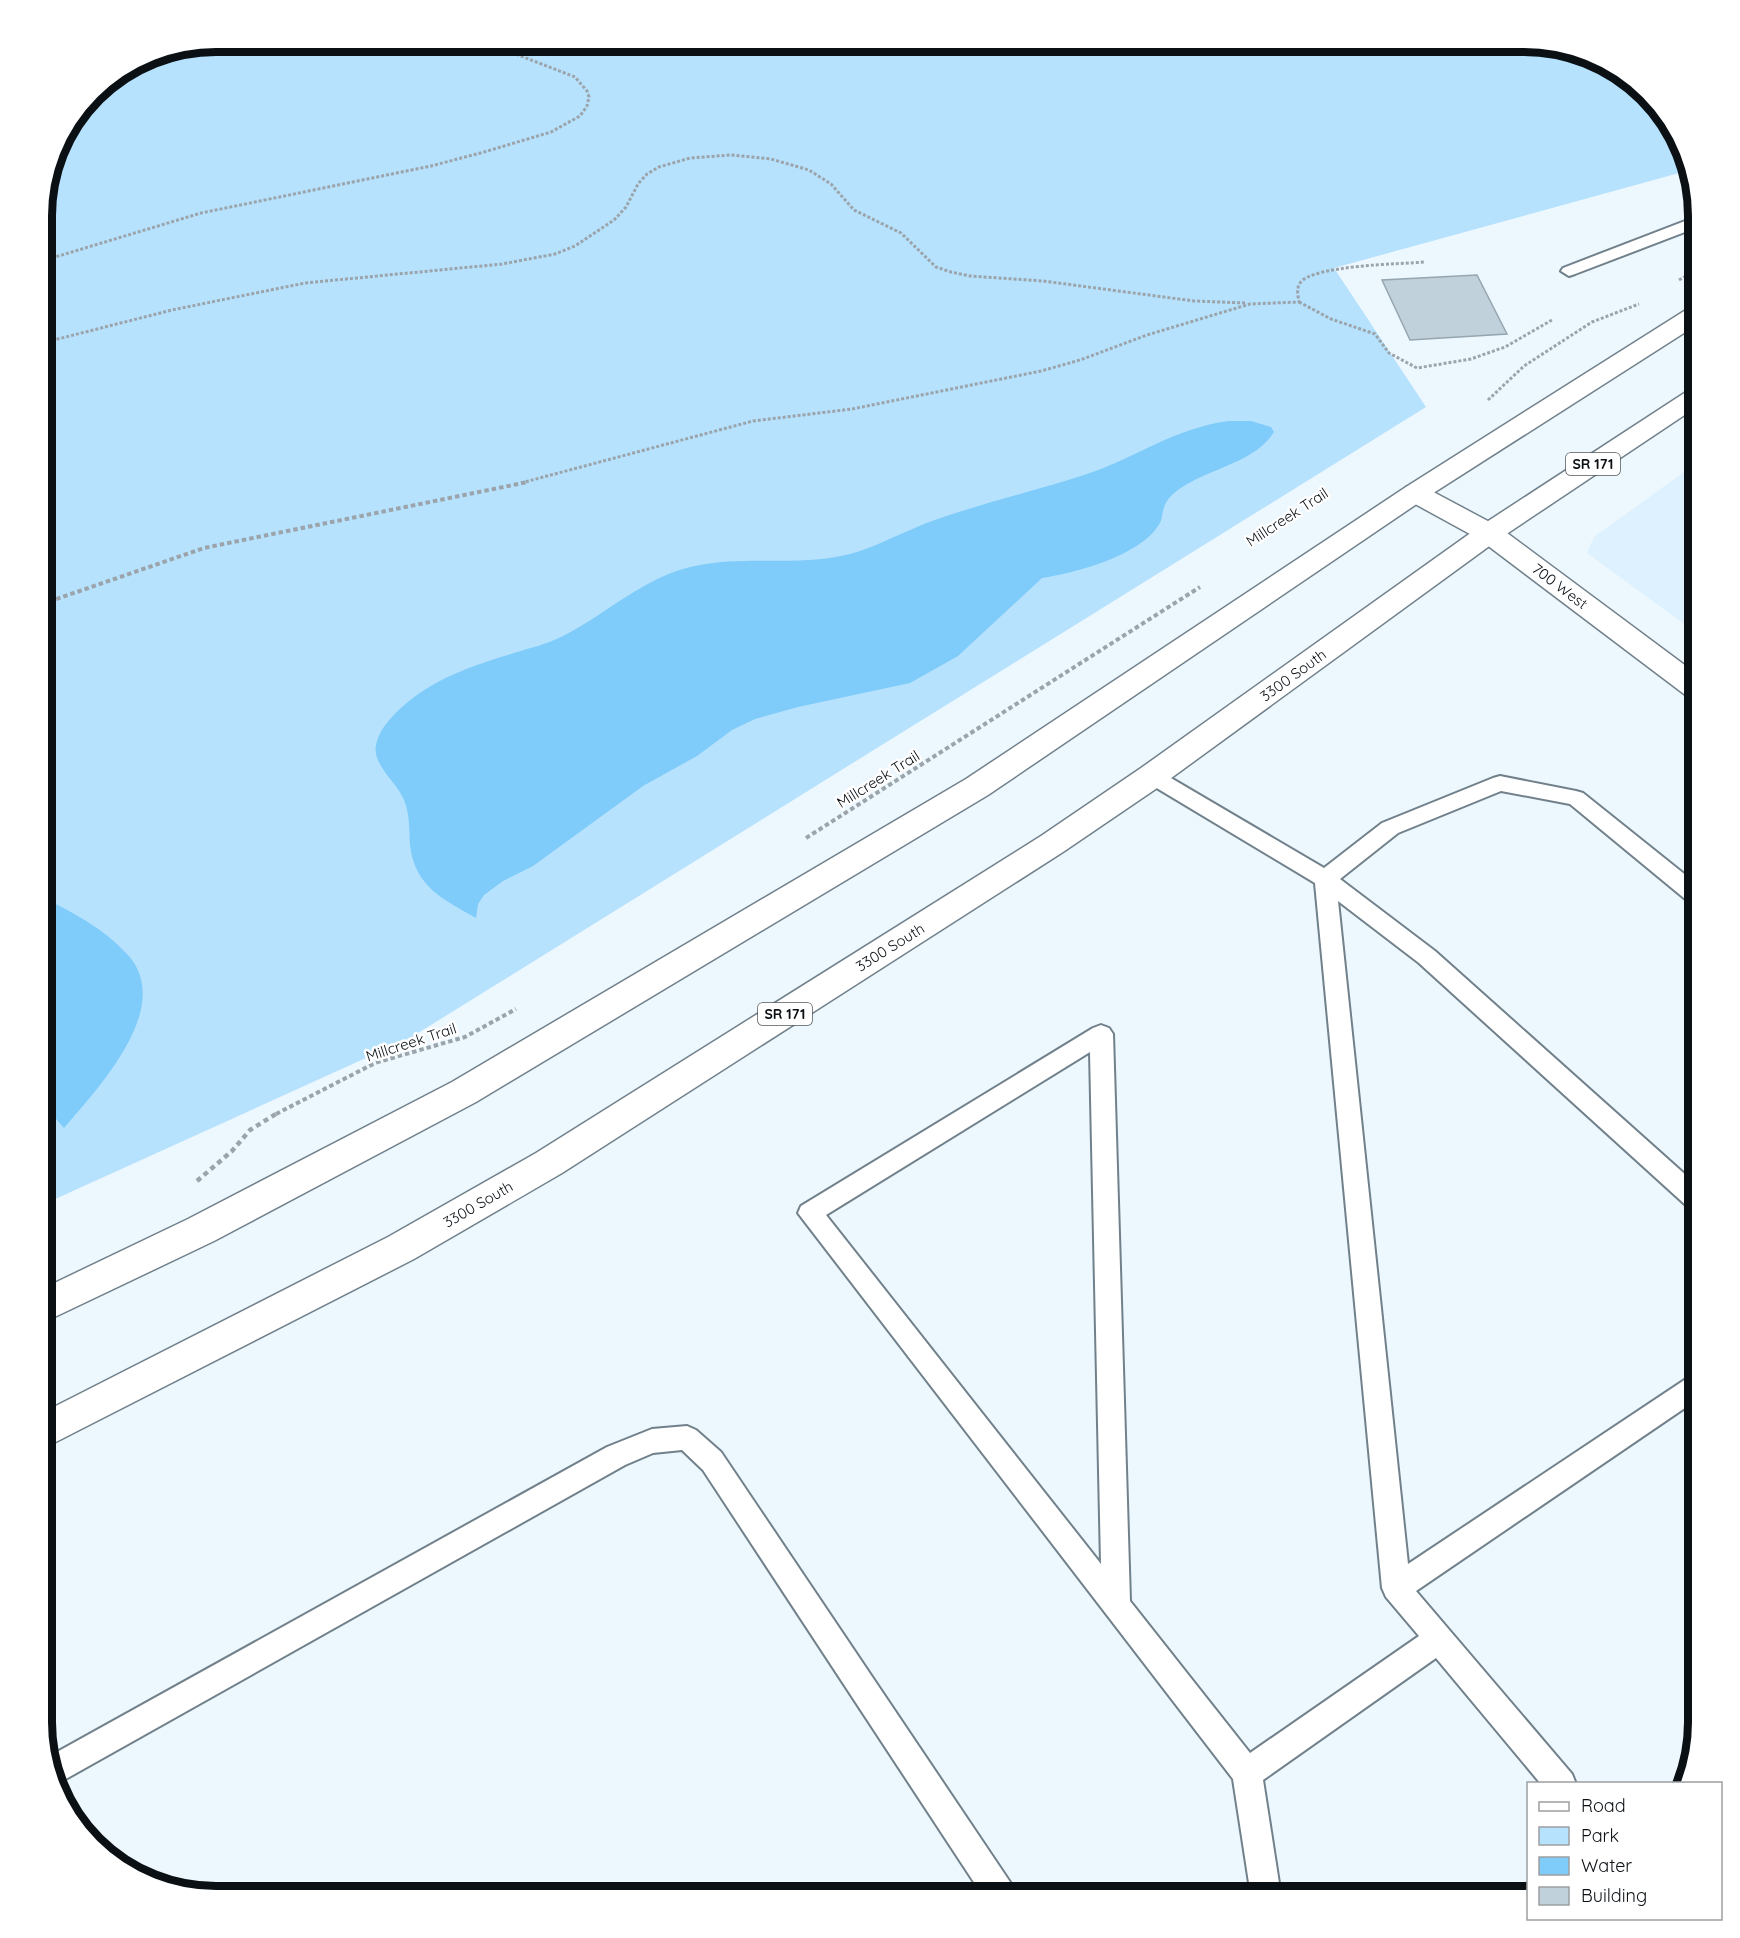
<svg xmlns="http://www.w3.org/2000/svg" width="1740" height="1938" viewBox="0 0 1740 1938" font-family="Quicksand,sans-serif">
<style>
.built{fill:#ddf1fe}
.green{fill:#b6e2fe}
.water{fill:#7fcbf9}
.building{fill:#c0d1dc;stroke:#95a6b1;stroke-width:1.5}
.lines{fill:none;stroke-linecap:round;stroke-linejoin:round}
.lane-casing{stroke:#71818b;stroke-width:4}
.secondary-casing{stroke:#71818b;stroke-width:3}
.primary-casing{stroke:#71818b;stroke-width:3}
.path-far2{stroke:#9ba4aa;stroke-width:3;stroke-dasharray:3 2;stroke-linecap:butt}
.path-far1{stroke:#9ba4aa;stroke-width:4;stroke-dasharray:4.5 3;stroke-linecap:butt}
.path{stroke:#9ba4aa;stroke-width:4.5;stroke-dasharray:5 4;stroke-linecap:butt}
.lane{fill:#fff;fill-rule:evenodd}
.secondary{fill:#fff;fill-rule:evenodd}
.primary{fill:#fff;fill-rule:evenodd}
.labels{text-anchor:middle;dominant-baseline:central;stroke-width:5;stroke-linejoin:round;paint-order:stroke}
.shield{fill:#fff;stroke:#54585a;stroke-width:1.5}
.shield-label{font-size:14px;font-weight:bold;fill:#0a1014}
.street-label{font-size:15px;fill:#0a1014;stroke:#fff}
.rim{fill:none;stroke:#0a1014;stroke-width:8}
</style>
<rect width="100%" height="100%" fill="#edf7fe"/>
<path class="built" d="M 1698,462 L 1698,634 L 1587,553 L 1594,537 Z"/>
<path class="green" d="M 216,42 L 1535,42 L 1601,60 L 1662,110 L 1689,160 L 1690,170 L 1334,268 L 1426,407 L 410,1038 L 42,1205 L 42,204 L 60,139 L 101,85 L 150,55 Z"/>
<g class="water">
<path d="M 1229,421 L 1251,421 L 1271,427 L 1274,432 C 1252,466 1203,468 1173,494 C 1159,507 1165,517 1158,526 C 1139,556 1075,573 1042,578 L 958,656 L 910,683 L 798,707 L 755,719 L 732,730 L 697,756 L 643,786 L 533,866 L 503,881 L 484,895 L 478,904 L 476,918 C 443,899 415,887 410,845 C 409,830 410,814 404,800 C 397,782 372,765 376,745 C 379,730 390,718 401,708 C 432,679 474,665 514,653 C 530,648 548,644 563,636 C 607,614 645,576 695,566 C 749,554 807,569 860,551 C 886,542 909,529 935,520 C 986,502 1039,490 1090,473 C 1139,456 1175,428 1229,421 Z"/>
<path d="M 42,897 C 72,912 103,928 126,953 C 177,1005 98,1088 64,1128 L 56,1119 L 42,1117 Z"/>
</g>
<path class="building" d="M 1477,275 L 1507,334 L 1410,340 L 1382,280 Z"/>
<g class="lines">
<defs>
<g id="lane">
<path d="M 1698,216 L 1698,227 L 1575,274 L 1569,276 L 1561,271 L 1563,268 Z"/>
<path d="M 1152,769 L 1159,771 L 1324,868 L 1382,823 L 1493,778 L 1500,776 L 1576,791 L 1583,793 L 1698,885 L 1698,905 L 1690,903 L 1570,804 L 1501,791 L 1398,833 L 1340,879 L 1435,951 L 1698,1186 L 1698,1211 L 1689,1208 L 1419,963 L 1338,901 L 1408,1564 L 1689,1377 L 1698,1373 L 1698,1399 L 1416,1591 L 1572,1774 L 1576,1784 L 1541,1784 L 1436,1658 L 1263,1780 L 1281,1896 L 1251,1896 L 1233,1779 L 798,1213 L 801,1206 L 1093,1028 L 1101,1025 L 1109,1028 L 1113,1034 L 1130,1601 L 1250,1753 L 1419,1636 L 1386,1597 L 1382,1588 L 1315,883 L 1145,781 L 1142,776 L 1145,771 ZM 1090,1052 L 1101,1564 L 826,1215 Z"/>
<path d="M 687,1426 L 696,1430 L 721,1452 L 1012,1885 L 1016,1896 L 983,1896 L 703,1470 L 682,1450 L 653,1453 L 625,1465 L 55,1785 L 48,1757 L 607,1447 L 652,1429 Z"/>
</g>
<path id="secondary" d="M 1415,485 L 1424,487 L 1499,527 L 1698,675 L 1698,700 L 1688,697 L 1479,539 L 1406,499 L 1402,493 L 1406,487 Z"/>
<g id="primary">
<path d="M 1698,306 L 1698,324 L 1424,499 L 988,795 L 476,1102 L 214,1241 L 42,1323 L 42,1289 L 188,1219 L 452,1082 L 966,779 L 1406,487 L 1689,308 Z"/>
<path d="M 1698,387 L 1698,406 L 1499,539 L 1163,784 L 1063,852 L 562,1173 L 414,1259 L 42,1449 L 42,1413 L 388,1237 L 536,1153 L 1041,836 L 1141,768 L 1479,527 L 1689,390 Z"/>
</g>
</defs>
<use href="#lane" class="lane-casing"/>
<use href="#secondary" class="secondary-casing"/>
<use href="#primary" class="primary-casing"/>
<g class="path-far2">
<path d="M 42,261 L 201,213 L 431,166 L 484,152 L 551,132 L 580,116 L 587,106 L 589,97 L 587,91 L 575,77 L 508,51 L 495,42 L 430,47"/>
<path d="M 1679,280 L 1698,269"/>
<path d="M 1299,302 L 1331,319 L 1375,334 L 1389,353 L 1417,368 L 1471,359 L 1505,347 L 1552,320"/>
<path d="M 42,343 L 172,310 L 305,283 L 502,264 L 555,254 L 575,246 L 614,220 L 626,207 L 638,184 L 647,174 L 659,167 L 690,158 L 731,155 L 771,159 L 809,170 L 831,184 L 854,210 L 901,233 L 936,267 L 951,272 L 970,276 L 1043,281 L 1194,301 L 1246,303"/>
<path d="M 1488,400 L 1524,366 L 1592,322 L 1639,304"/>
<path d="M 521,483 L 753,421 L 852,409 L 1041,371 L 1080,360 L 1147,335 L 1250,304 L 1299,302 C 1298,296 1296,289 1300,283 C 1312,265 1402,264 1425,262"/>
</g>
<g class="path-far1">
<path d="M 42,604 L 204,548 L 528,482"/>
<path d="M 806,838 L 1200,587"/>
<path d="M 276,1114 L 375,1063 L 465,1037 L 516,1009"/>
</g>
<path class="path" d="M 197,1181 L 232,1151 L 250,1130 L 279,1112"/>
<use href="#lane" class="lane"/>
<use href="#secondary" class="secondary"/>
<use href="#primary" class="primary"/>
</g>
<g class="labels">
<g class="shield">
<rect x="1566" y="453" width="54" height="22" rx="4.5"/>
<rect x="758" y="1003" width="54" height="22" rx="4.5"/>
</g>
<g class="shield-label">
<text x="1593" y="464">SR 171</text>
<text x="785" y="1014">SR 171</text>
</g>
<g class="street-label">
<text transform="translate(1287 517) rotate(-33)">Millcreek Trail</text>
<text transform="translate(1560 586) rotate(37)">700 West</text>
<text transform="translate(1293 675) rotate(-36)">3300 South</text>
<text transform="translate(878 779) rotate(-32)">Millcreek Trail</text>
<text transform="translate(890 947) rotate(-32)">3300 South</text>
<text transform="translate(411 1042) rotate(-18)">Millcreek Trail</text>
<text transform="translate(478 1204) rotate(-30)">3300 South</text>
</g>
</g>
<path d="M0 0H1740V1938H0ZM216 52H1524A164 164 0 0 1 1688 216V1722A164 164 0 0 1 1524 1886H216A164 164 0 0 1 52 1722V216A164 164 0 0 1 216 52Z" fill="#fff" fill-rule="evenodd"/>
<path class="rim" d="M216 52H1524A164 164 0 0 1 1688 216V1722A164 164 0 0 1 1524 1886H216A164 164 0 0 1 52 1722V216A164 164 0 0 1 216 52Z"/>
<rect x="1527" y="1782" width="195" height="138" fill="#ffffff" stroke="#9d9fa1" stroke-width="1.5"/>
<rect x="1539" y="1802" width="30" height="9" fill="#ffffff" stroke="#9d9fa1" stroke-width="1.5"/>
<text x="1581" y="1812" font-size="18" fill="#0a1014">Road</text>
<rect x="1539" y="1827" width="30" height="18" fill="#b6e2fe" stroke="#9d9fa1" stroke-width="1.5"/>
<text x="1581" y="1842" font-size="18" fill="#0a1014">Park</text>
<rect x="1539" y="1857" width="30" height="18" fill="#7fcbf9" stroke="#9d9fa1" stroke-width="1.5"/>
<text x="1581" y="1872" font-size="18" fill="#0a1014">Water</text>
<rect x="1539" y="1887" width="30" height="18" fill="#c0d1dc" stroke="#9d9fa1" stroke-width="1.5"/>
<text x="1581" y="1902" font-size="18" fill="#0a1014">Building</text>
</svg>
